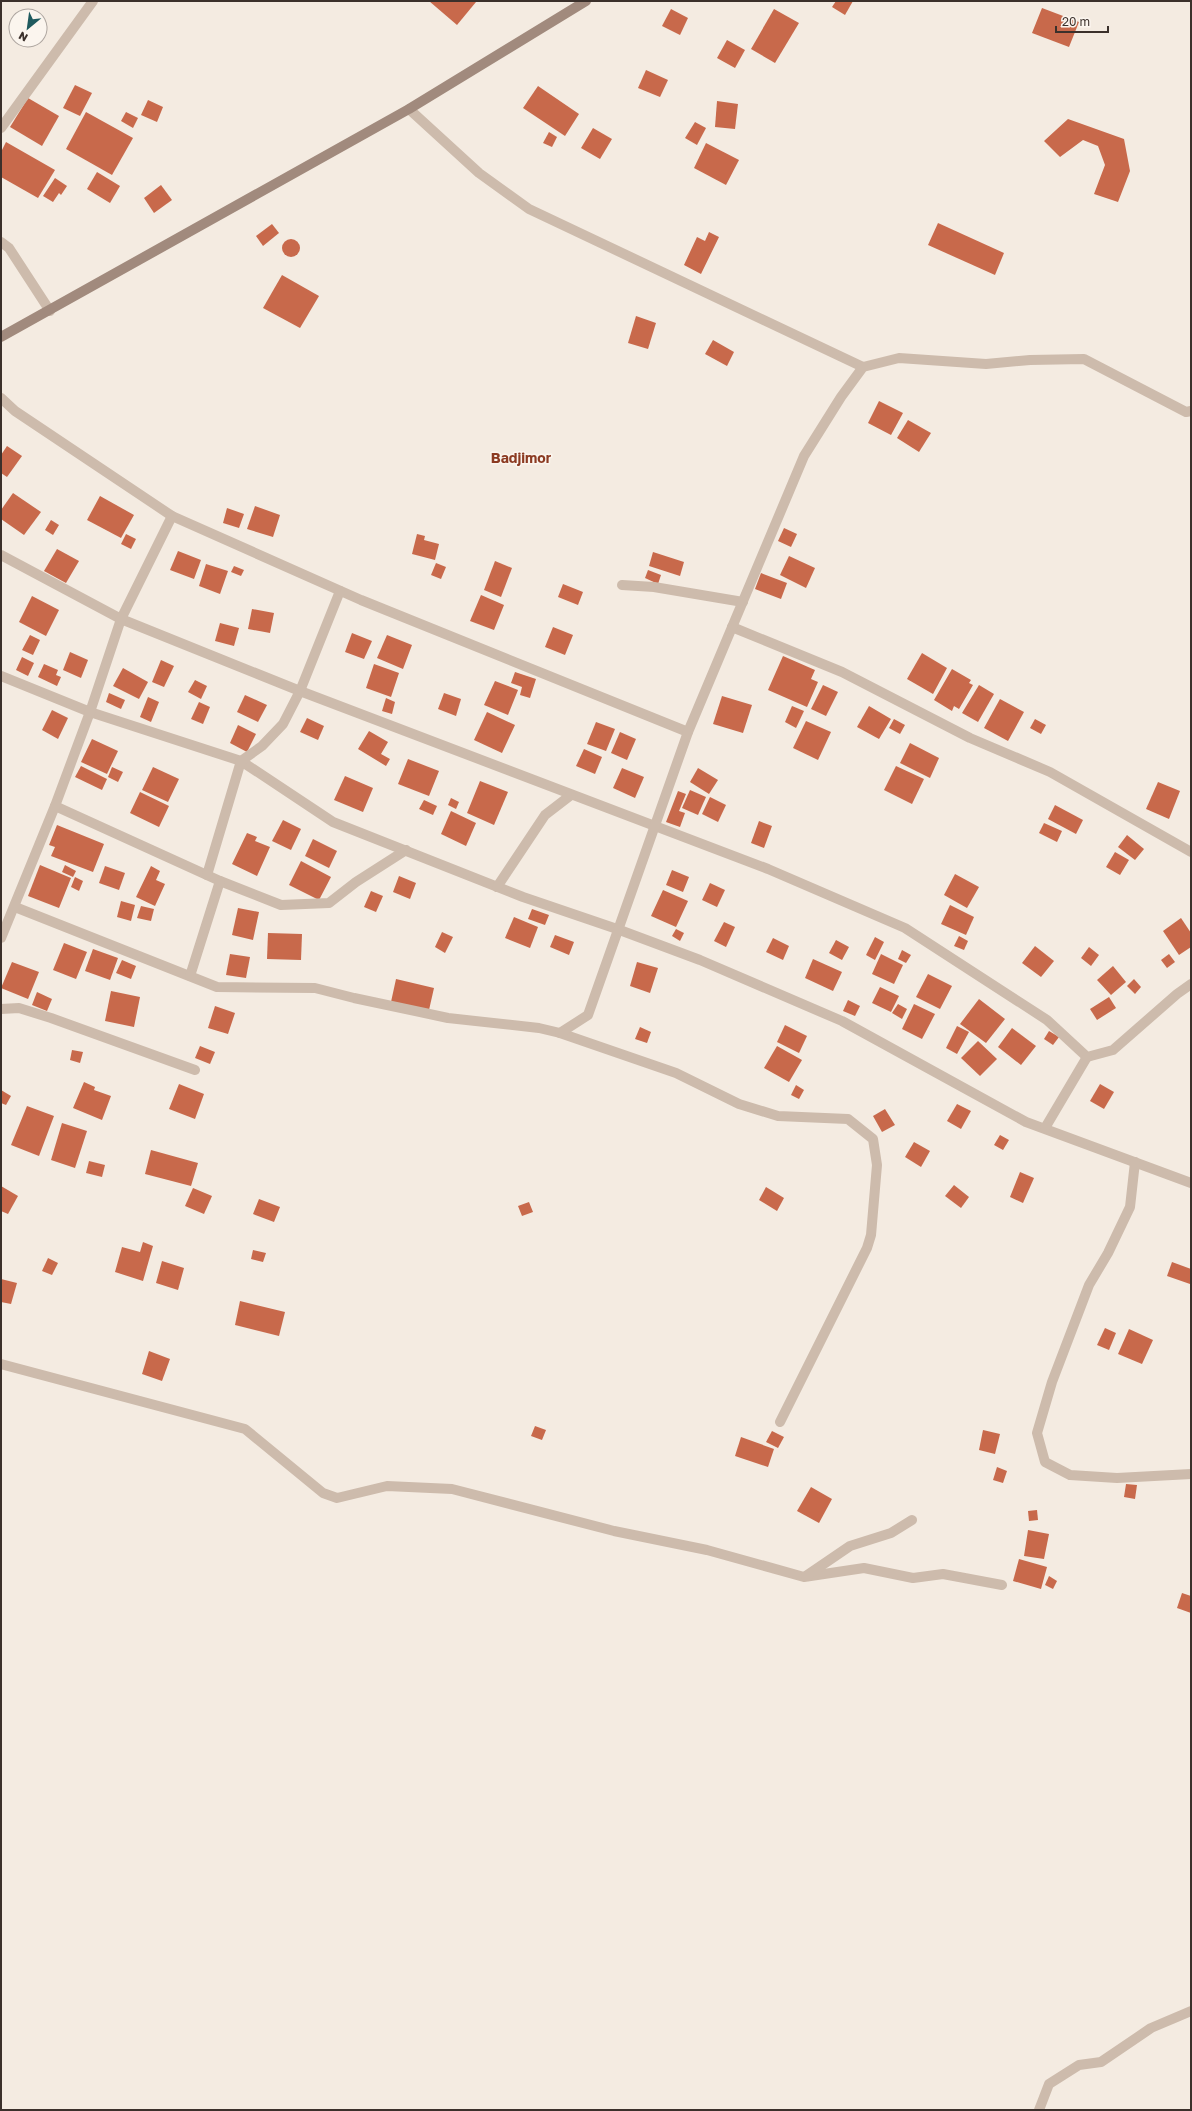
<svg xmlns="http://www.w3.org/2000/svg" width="1192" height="2111" viewBox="0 0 1192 2111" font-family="'Golos Text',sans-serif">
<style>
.building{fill:#c8694b}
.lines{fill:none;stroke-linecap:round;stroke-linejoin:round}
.street{stroke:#cdbbac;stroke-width:10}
.secondary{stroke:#a18a7d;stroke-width:10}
.labels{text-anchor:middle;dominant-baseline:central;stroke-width:3;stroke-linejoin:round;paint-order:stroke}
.quarter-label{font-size:14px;font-weight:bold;fill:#8c3b22;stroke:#fbf5ee}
</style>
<rect width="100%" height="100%" fill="#f4ebe1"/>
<g class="building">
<path d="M 429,1 L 474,1 L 476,2 L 457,25 Z"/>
<path d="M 836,1 L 853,1 L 845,15 L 832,7 Z"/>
<path d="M 1042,8 L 1079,22 L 1069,47 L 1032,33 Z"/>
<path d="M 671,9 L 688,18 L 680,35 L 662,26 Z"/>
<path d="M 774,9 L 799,23 L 775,63 L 751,49 Z"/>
<path d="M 727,40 L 745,50 L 735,68 L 717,58 Z"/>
<path d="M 646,70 L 668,80 L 660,97 L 638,88 Z"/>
<path d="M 75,85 L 92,93 L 80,116 L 63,108 Z"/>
<path d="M 538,86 L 579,114 L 565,136 L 523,108 Z"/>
<path d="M 28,98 L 59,116 L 42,146 L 10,127 Z"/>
<path d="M 148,100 L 163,107 L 157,122 L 141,115 Z"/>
<path d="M 717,101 L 738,104 L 735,129 L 715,127 Z"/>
<path d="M 86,112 L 133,138 L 112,175 L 66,149 Z"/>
<path d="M 126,112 L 138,118 L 133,128 L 121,121 Z"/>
<path d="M 1068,119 L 1124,139 L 1130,171 L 1118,202 L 1094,194 L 1105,165 L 1098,146 L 1083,140 L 1060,157 L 1044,141 Z"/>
<path d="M 695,122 L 706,128 L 697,145 L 685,138 Z"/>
<path d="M 593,128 L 612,139 L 600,159 L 581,148 Z"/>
<path d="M 549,132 L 557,137 L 552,147 L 543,143 Z"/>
<path d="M 6,142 L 55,170 L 38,198 L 1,177 L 1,152 Z"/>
<path d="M 706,143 L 739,160 L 726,185 L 694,168 Z"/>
<path d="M 97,172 L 120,186 L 110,203 L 87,189 Z"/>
<path d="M 55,178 L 67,186 L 61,195 L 59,193 L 53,202 L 43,196 Z"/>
<path d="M 161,185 L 172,200 L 154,213 L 144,198 Z"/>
<path d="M 938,223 L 1004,253 L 995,275 L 928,245 Z"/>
<path d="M 272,224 L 279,233 L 263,246 L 256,236 Z"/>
<path d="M 709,232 L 719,237 L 701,274 L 684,265 L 697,237 L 705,241 Z"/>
<circle cx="291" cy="248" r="9"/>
<path d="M 282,275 L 319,296 L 300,328 L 263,308 Z"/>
<path d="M 636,316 L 656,323 L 648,349 L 628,343 Z"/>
<path d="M 713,340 L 734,352 L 727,366 L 705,354 Z"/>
<path d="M 879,401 L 903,413 L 891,435 L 868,423 Z"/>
<path d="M 908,420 L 931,433 L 919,452 L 897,438 Z"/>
<path d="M 7,446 L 22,456 L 7,477 L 1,473 L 1,455 Z"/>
<path d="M 13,493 L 41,512 L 24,535 L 1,519 L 1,510 Z"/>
<path d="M 100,496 L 134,515 L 121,538 L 87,520 Z"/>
<path d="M 255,506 L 280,515 L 273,537 L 247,529 Z"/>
<path d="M 227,508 L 244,514 L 239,528 L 223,523 Z"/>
<path d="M 51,520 L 59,525 L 53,535 L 45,530 Z"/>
<path d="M 784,528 L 797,534 L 791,547 L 778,541 Z"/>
<path d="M 126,534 L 136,539 L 131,549 L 121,544 Z"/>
<path d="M 417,534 L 425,536 L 424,540 L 439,544 L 435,560 L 412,554 Z"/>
<path d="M 57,549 L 79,561 L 66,583 L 44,571 Z"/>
<path d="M 178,551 L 201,560 L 194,579 L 170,570 Z"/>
<path d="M 653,552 L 684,562 L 680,576 L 649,566 Z"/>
<path d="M 789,556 L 815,568 L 806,588 L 780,575 Z"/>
<path d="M 495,561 L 512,568 L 501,597 L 484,590 Z"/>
<path d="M 436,563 L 446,567 L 441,579 L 431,575 Z"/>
<path d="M 206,564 L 228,571 L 220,594 L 199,586 Z"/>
<path d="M 234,566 L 244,570 L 241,576 L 231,572 Z"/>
<path d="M 648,570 L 661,575 L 658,584 L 645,578 Z"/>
<path d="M 761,573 L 787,583 L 781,599 L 755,589 Z"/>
<path d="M 563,584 L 583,592 L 578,605 L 558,597 Z"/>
<path d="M 481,595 L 504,605 L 494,630 L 470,621 Z"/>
<path d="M 32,596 L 59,610 L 46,636 L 19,622 Z"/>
<path d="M 252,609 L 274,613 L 270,633 L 248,629 Z"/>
<path d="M 220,623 L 239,628 L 234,646 L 215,641 Z"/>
<path d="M 553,627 L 573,635 L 565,655 L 545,647 Z"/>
<path d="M 352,633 L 372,641 L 364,659 L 345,652 Z"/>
<path d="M 30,635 L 40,640 L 33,655 L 22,650 Z"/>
<path d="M 387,635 L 412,645 L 403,669 L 377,658 Z"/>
<path d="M 70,652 L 88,660 L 81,678 L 63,670 Z"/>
<path d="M 922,653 L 947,668 L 933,694 L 907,679 Z"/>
<path d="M 783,656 L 815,670 L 811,679 L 818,682 L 807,707 L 768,690 Z"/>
<path d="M 22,657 L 34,663 L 28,676 L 16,670 Z"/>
<path d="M 161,660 L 174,666 L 164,687 L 152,682 Z"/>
<path d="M 44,664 L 58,670 L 56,675 L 61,677 L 57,686 L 38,677 Z"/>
<path d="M 374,664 L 399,673 L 391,697 L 366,688 Z"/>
<path d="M 123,668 L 148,682 L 139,699 L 113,686 Z"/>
<path d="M 952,669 L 971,680 L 969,683 L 973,685 L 959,709 L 954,706 L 952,711 L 934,700 Z"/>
<path d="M 515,672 L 536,679 L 530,698 L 520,695 L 522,687 L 511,683 Z"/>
<path d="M 195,680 L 207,686 L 201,699 L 188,692 Z"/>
<path d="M 495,681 L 518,690 L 508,715 L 484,705 Z"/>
<path d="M 823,685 L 838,692 L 826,716 L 811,709 Z"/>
<path d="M 979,685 L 994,694 L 978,722 L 962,713 Z"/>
<path d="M 109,693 L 125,700 L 121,709 L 106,702 Z"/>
<path d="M 444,693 L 461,699 L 456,716 L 438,709 Z"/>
<path d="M 245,695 L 267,705 L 258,722 L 237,712 Z"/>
<path d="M 722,696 L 752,705 L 743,733 L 713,724 Z"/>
<path d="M 148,697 L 159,702 L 151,722 L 140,717 Z"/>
<path d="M 386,698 L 395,702 L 392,714 L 382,711 Z"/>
<path d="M 1000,699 L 1024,712 L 1008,741 L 984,728 Z"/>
<path d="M 199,702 L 210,707 L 203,724 L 191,719 Z"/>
<path d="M 792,706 L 804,711 L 796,728 L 785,722 Z"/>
<path d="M 869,706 L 891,719 L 879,739 L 857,727 Z"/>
<path d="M 52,710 L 68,718 L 58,739 L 42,730 Z"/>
<path d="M 487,712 L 515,725 L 502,753 L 474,740 Z"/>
<path d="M 307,718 L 324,726 L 318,740 L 300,732 Z"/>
<path d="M 894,719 L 905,725 L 900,734 L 889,728 Z"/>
<path d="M 1035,719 L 1046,725 L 1041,734 L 1030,728 Z"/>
<path d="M 806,721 L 831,732 L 818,760 L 793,748 Z"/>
<path d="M 596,722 L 615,729 L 606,751 L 587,744 Z"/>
<path d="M 238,725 L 256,734 L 247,752 L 230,743 Z"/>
<path d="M 369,731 L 388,742 L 381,754 L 390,759 L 386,766 L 358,749 Z"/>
<path d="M 620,732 L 636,739 L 627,760 L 611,753 Z"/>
<path d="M 92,739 L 118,751 L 107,774 L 81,762 Z"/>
<path d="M 910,743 L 939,758 L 930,778 L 900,763 Z"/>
<path d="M 584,749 L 602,757 L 595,774 L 576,766 Z"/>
<path d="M 408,759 L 439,771 L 429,796 L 398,784 Z"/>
<path d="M 81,766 L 107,779 L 102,790 L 75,777 Z"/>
<path d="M 896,766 L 924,779 L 912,804 L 884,790 Z"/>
<path d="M 112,767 L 123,772 L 118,782 L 108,777 Z"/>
<path d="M 153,767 L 179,779 L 168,802 L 142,790 Z"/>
<path d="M 622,768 L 644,777 L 635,798 L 613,788 Z"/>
<path d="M 698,768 L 718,780 L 709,794 L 690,782 Z"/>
<path d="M 345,776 L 373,788 L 363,812 L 334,800 Z"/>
<path d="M 480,781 L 508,792 L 494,825 L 467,813 Z"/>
<path d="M 1158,782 L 1180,791 L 1169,819 L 1146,809 Z"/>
<path d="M 690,790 L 706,797 L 698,815 L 682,808 Z"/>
<path d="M 678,791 L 686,794 L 679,811 L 685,813 L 680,827 L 666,822 Z"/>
<path d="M 140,792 L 169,806 L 159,827 L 130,813 Z"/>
<path d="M 710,797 L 726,805 L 718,822 L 702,814 Z"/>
<path d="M 451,798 L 459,802 L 456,809 L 448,805 Z"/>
<path d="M 424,800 L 437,806 L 433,815 L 419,809 Z"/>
<path d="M 1055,805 L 1083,820 L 1076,834 L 1048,819 Z"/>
<path d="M 451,811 L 476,823 L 466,846 L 441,834 Z"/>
<path d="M 283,820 L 301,829 L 291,850 L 272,841 Z"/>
<path d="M 759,821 L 772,826 L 764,848 L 751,843 Z"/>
<path d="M 1044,823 L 1062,831 L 1057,842 L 1039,833 Z"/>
<path d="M 57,825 L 104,844 L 93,872 L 51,856 L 55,847 L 49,845 Z"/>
<path d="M 247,833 L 257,837 L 255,841 L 270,847 L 257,876 L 232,864 Z"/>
<path d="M 1127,835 L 1144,849 L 1135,860 L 1118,847 Z"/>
<path d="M 313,839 L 337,851 L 329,868 L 305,856 Z"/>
<path d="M 1115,852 L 1129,860 L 1120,875 L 1106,867 Z"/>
<path d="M 301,861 L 331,877 L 319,900 L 289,885 Z"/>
<path d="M 40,865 L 71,878 L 59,908 L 28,896 Z"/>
<path d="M 65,865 L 76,871 L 73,877 L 62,872 Z"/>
<path d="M 105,866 L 125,873 L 119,890 L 99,883 Z"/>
<path d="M 151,866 L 160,871 L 156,880 L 165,884 L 155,906 L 136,897 Z"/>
<path d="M 672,870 L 689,877 L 683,892 L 666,885 Z"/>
<path d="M 955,874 L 979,887 L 967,908 L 944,895 Z"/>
<path d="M 399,876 L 416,883 L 410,899 L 393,892 Z"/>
<path d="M 75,877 L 83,881 L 79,891 L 71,887 Z"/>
<path d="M 710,883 L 725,890 L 717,907 L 702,900 Z"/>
<path d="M 663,890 L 688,901 L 676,927 L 651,916 Z"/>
<path d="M 371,891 L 383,896 L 376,912 L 364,907 Z"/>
<path d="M 121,901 L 135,905 L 131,921 L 117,917 Z"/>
<path d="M 950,905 L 974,917 L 966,935 L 941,924 Z"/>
<path d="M 141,906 L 154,909 L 151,921 L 137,918 Z"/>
<path d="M 238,908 L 259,912 L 253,940 L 232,935 Z"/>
<path d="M 532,909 L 549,915 L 545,925 L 528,919 Z"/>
<path d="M 514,917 L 538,927 L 530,948 L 505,938 Z"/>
<path d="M 1181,918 L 1191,933 L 1191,947 L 1179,955 L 1163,931 Z"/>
<path d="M 724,922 L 735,927 L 726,947 L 714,941 Z"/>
<path d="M 676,929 L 684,933 L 680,941 L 672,936 Z"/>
<path d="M 442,932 L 453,937 L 445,953 L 435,947 Z"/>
<path d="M 268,933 L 302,934 L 301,960 L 267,959 Z"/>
<path d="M 555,935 L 574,942 L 569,955 L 550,947 Z"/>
<path d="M 959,936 L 968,941 L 964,950 L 954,946 Z"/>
<path d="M 875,937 L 884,942 L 875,960 L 866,955 Z"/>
<path d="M 773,938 L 789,946 L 783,960 L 766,952 Z"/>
<path d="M 836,940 L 849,947 L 842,960 L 829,953 Z"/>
<path d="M 64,943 L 87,952 L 76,979 L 53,970 Z"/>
<path d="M 1035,946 L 1054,961 L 1041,977 L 1022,963 Z"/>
<path d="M 1089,947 L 1099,955 L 1091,966 L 1081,958 Z"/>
<path d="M 93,949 L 118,958 L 110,980 L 85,971 Z"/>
<path d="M 902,950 L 911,955 L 906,963 L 898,959 Z"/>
<path d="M 230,954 L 250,957 L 246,978 L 226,975 Z"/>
<path d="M 881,954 L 903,965 L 894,984 L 872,974 Z"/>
<path d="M 1169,954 L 1175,962 L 1167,968 L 1161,960 Z"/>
<path d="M 813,959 L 842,972 L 833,991 L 805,978 Z"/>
<path d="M 122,960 L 136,966 L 131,979 L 116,973 Z"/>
<path d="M 12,962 L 39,972 L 28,999 L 1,988 Z"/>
<path d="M 637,962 L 658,968 L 650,993 L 630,986 Z"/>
<path d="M 1113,966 L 1126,982 L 1111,995 L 1097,980 Z"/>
<path d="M 928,974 L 952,986 L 940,1009 L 916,997 Z"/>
<path d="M 396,979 L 434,988 L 429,1010 L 391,1002 Z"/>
<path d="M 1134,979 L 1141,987 L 1135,994 L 1127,986 Z"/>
<path d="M 880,987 L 899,996 L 891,1012 L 872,1003 Z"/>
<path d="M 111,991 L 140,997 L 134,1027 L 105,1021 Z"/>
<path d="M 37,992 L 52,999 L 47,1011 L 32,1005 Z"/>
<path d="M 1109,997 L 1116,1008 L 1097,1020 L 1090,1009 Z"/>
<path d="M 979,999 L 1005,1019 L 986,1043 L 960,1024 Z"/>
<path d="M 848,1000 L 860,1006 L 855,1016 L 843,1011 Z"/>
<path d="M 898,1004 L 907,1009 L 902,1019 L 892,1013 Z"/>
<path d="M 914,1004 L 935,1014 L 922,1039 L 902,1029 Z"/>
<path d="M 215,1006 L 235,1013 L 228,1034 L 208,1028 Z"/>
<path d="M 785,1025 L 807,1036 L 799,1053 L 777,1042 Z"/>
<path d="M 957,1026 L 969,1032 L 957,1054 L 946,1048 Z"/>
<path d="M 640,1027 L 651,1032 L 647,1043 L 635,1039 Z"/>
<path d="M 1012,1028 L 1036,1046 L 1021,1065 L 998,1047 Z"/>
<path d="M 1049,1031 L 1059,1037 L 1053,1045 L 1044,1039 Z"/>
<path d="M 978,1041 L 997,1059 L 980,1076 L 961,1058 Z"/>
<path d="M 200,1046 L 215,1052 L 210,1064 L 195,1058 Z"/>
<path d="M 777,1046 L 802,1060 L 789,1082 L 764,1068 Z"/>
<path d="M 72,1050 L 83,1052 L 80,1063 L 70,1060 Z"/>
<path d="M 84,1082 L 95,1087 L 94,1090 L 111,1096 L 102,1120 L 73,1108 Z"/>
<path d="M 179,1084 L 204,1094 L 195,1119 L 169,1109 Z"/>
<path d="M 1100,1084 L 1114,1092 L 1104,1109 L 1090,1101 Z"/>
<path d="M 796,1085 L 804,1090 L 799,1099 L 791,1095 Z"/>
<path d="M 1,1090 L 11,1096 L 6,1105 L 1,1103 Z"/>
<path d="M 957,1104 L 971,1111 L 961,1129 L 947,1121 Z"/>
<path d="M 27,1106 L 54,1116 L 39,1156 L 11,1145 Z"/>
<path d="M 885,1109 L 895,1125 L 882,1132 L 873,1116 Z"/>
<path d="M 62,1123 L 87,1131 L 75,1168 L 51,1160 Z"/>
<path d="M 1000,1135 L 1009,1140 L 1003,1150 L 994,1145 Z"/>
<path d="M 914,1142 L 930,1151 L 921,1167 L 905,1157 Z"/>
<path d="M 151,1150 L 198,1163 L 191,1186 L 145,1174 Z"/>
<path d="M 89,1161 L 105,1165 L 102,1177 L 86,1173 Z"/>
<path d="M 1020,1172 L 1034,1178 L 1023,1203 L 1010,1197 Z"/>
<path d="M 954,1185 L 969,1197 L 961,1208 L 945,1196 Z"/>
<path d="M 1,1186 L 18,1196 L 8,1214 L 1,1211 Z"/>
<path d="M 766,1187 L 784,1198 L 777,1211 L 759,1200 Z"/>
<path d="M 193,1188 L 212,1196 L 204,1214 L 185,1206 Z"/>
<path d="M 259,1199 L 280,1207 L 274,1222 L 253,1214 Z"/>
<path d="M 529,1202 L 533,1212 L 522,1216 L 518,1206 Z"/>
<path d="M 143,1242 L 153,1246 L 143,1281 L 115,1272 L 122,1247 L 140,1252 Z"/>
<path d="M 253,1250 L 266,1253 L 263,1262 L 251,1259 Z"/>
<path d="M 48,1258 L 58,1263 L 52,1275 L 42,1271 Z"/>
<path d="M 162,1261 L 184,1268 L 178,1290 L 156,1283 Z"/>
<path d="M 1172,1262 L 1191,1269 L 1190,1284 L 1167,1276 Z"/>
<path d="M 1,1279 L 17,1283 L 11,1304 L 1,1302 Z"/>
<path d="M 240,1301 L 285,1312 L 279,1336 L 235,1325 Z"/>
<path d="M 1105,1328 L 1116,1333 L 1109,1350 L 1097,1345 Z"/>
<path d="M 1129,1329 L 1153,1340 L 1142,1364 L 1118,1354 Z"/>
<path d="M 149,1351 L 170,1359 L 162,1381 L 142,1374 Z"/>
<path d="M 535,1426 L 546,1430 L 542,1440 L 531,1436 Z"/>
<path d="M 983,1430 L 1000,1434 L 995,1454 L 979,1450 Z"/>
<path d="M 772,1431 L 784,1437 L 778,1448 L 766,1442 Z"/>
<path d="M 741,1437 L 774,1449 L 768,1467 L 735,1456 Z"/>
<path d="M 997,1467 L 1007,1471 L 1003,1483 L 993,1480 Z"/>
<path d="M 1126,1484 L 1137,1485 L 1135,1499 L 1124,1497 Z"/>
<path d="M 811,1487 L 832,1499 L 819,1523 L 797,1511 Z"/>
<path d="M 1037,1510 L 1038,1520 L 1029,1521 L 1028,1511 Z"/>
<path d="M 1028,1530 L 1049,1534 L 1044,1559 L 1024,1556 Z"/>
<path d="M 1019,1559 L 1047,1567 L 1041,1589 L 1013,1581 Z"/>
<path d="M 1049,1576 L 1057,1581 L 1053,1589 L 1045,1585 Z"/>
<path d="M 1182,1593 L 1191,1596 L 1191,1613 L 1177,1608 Z"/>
</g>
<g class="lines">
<g class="street">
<path d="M 409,109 L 479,173 L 529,209 L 863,367"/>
<path d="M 1,128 L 93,1"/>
<path d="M 1,242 L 9,248 L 50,311"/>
<path d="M 1,398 L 15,411 L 172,516 L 361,600 L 688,732"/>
<path d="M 1,555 L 121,619 L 300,691 L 768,869 L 905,928 L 1047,1020 L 1087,1057 L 1113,1050 L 1177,994 L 1191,984"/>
<path d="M 622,585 L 654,587 L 743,602"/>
<path d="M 732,627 L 842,672 L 970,738 L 1050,772 L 1191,852"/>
<path d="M 1,676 L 90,712 L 241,761 L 333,822 L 523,897 L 617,929 L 700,960 L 842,1021 L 1026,1122 L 1191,1183"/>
<path d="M 55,806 L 220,881 L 281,905 L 329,903 L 356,882 L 406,850"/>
<path d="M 207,875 L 241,761 L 262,746 L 283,724 L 300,691 L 340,591"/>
<path d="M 497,887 L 545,815 L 571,795"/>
<path d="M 15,907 L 217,987 L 315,988 L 354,998 L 448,1018 L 539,1028 L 560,1033 L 676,1073 L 739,1104 L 778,1116 L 848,1119 L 873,1139 L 877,1165 L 871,1235 L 867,1248 L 780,1422"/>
<path d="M 1,938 L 55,806 L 90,712 L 121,619 L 172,516"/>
<path d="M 190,976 L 220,881"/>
<path d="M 1,1009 L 19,1008 L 51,1018 L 195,1070"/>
<path d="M 560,1033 L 588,1015 L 688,732 L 804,456 L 841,397 L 863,367 L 899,358 L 986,364 L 1030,360 L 1084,359 L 1186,412 L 1191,411"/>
<path d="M 1045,1128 L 1087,1057"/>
<path d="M 1135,1162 L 1130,1207 L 1108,1253 L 1089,1285 L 1052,1382 L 1037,1433 L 1045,1462 L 1070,1475 L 1117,1478 L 1191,1474"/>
<path d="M 1,1364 L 245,1429 L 323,1493 L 337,1498 L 387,1486 L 452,1489 L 614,1531 L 707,1550 L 804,1577 L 864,1568 L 913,1578 L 943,1574 L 1002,1585"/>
<path d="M 806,1576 L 850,1546 L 891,1533 L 912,1520"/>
<path d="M 1039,2110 L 1049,2084 L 1079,2065 L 1101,2062 L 1151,2028 L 1191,2011"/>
</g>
<path class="secondary" d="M 1,337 L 409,109 L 586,1"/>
</g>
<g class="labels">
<g class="quarter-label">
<text x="521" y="457">Badjimor</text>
</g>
</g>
<rect width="1192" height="2111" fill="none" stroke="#3b302b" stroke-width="4"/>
<g transform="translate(28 28) rotate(209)"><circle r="19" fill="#fbf5ee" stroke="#aea6a0"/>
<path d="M0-3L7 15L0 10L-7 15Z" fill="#1f5a5e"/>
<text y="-6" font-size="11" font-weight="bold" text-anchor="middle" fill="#3b302b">N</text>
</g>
<path d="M1056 26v6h52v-6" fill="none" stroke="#3b302b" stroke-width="2"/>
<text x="1062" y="26" font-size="12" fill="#3b302b" stroke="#fbf5ee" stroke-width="3" paint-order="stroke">20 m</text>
</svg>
